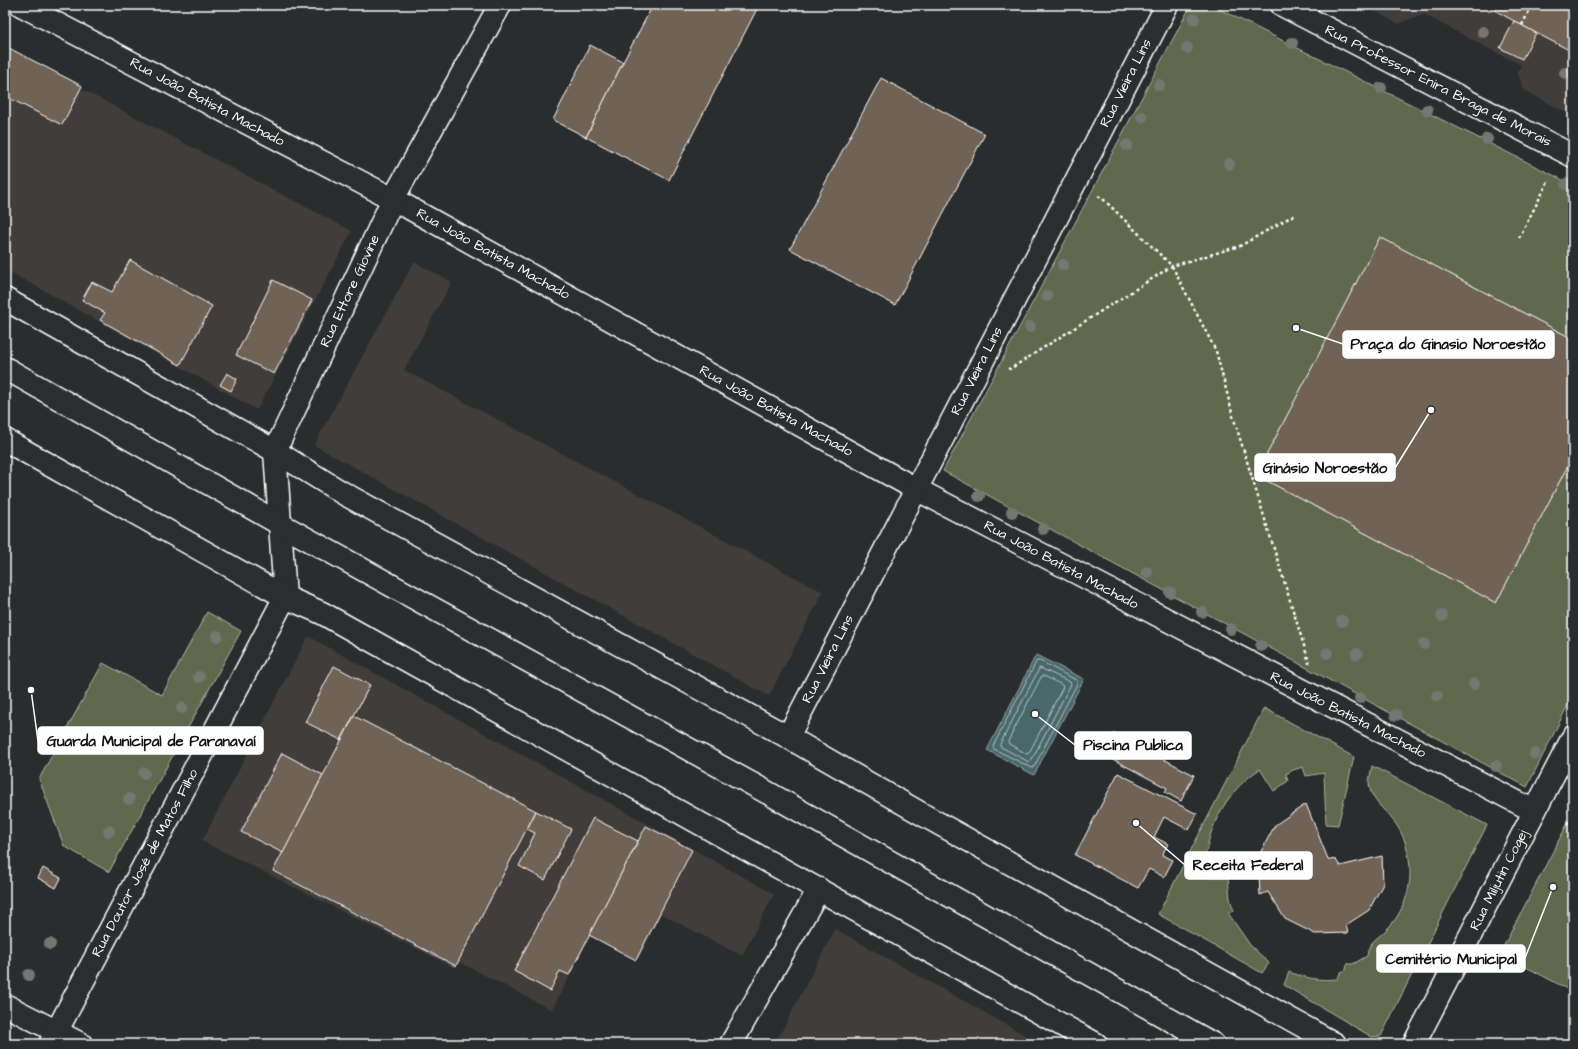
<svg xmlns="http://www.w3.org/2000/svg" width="1578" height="1049" viewBox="0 0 1578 1049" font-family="'Architects Daughter',sans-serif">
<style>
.built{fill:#3f3d3a}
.green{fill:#61674e;stroke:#b0b3a6}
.water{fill:#4a676c;stroke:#92a4a7}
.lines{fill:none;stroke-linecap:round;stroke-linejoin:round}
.shore{stroke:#b7c2c4;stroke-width:1}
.building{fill:#6f6356;stroke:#fff}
.minor-casing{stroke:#fff;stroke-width:25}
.tertiary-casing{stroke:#fff;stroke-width:25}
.primary-casing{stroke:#fff;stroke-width:25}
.path{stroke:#fff;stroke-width:2.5;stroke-dasharray:3 3;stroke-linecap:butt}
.minor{stroke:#2a2d2e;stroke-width:22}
.tertiary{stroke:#2a2d2e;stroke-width:22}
.primary{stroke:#2a2d2e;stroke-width:22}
.tree{fill:#747770}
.labels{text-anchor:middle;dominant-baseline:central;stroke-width:3;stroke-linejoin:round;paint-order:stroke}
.street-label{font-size:14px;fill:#fff;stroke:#2a2d2e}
.leader{fill:none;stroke:#fff;stroke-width:1.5}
.callout-dot{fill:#fff;stroke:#2a2d2e;stroke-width:1.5}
.callout{fill:#fff;stroke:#fff;stroke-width:1.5}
.callout-label{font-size:15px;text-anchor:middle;font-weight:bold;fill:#111}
</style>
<rect width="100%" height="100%" fill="#2a2d2e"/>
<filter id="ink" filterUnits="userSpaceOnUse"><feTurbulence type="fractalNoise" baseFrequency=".025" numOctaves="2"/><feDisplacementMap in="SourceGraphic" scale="8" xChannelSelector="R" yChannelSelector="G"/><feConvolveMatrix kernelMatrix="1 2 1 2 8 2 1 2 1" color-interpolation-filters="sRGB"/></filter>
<g filter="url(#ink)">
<g class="built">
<path d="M 1364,5 L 1573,5 L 1573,116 L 1524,90 L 1517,72 L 1521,65 L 1505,57 L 1423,14 L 1398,24 Z"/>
<path d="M 5,49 L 352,231 L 257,410 L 5,269 Z"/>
<path d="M 414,262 L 452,282 L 404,370 L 823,592 L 769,696 L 314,445 Z"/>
<path d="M 308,636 L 774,894 L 742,956 L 661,914 L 639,958 L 592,933 L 552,1010 L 459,962 L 455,968 L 202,841 Z"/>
<path d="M 835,929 L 1041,1044 L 785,1044 L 777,1040 Z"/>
</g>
<g class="green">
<path d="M 1191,5 L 1211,5 L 1573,185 L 1573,695 L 1527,787 L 943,471 Z"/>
<path d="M 207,612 L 241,631 L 109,872 L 64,846 L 39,779 L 103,663 L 162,695 Z"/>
<path d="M 1264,708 L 1354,757 L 1338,825 L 1326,824 L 1324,773 L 1306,776 L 1303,767 L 1293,770 L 1286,774 L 1288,781 L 1274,791 L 1260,769 C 1223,793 1204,834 1204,877 L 1228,877 L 1230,899 L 1234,911 L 1228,913 L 1250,945 L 1269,963 L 1262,973 L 1158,914 Z"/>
<path d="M 1372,766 L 1487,825 L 1381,1036 L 1372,1037 L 1284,985 L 1289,972 C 1305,978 1320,981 1337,979 L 1341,972 L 1346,970 L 1347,964 L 1353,964 L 1367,956 C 1369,941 1376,940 1386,930 C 1401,916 1410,894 1410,873 C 1410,854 1405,834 1392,819 C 1383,808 1371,800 1369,784 C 1369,779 1371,772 1372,766 Z"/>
<path d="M 1573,813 L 1573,992 L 1500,953 Z"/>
</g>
<path class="water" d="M 1036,655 L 1084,679 L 1034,775 L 987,750 Z"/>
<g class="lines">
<g class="shore">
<path d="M 1037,661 L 1040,661 L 1076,680 L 1078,682 L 1034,767 L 1032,768 L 994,749 L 993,747 Z"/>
<path d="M 1040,668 L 1070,682 L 1071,684 L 1031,761 L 1029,762 L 1001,747 L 1000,745 Z"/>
<path d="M 1042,676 L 1044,676 L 1062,685 L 1063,687 L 1029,753 L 1027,754 L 1009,744 L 1008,742 Z"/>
</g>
</g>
<g class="building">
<path d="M 653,5 L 759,5 L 669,180 L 586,137 L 623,62 Z"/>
<path d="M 1485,5 L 1573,5 L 1573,52 L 1536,33 Z"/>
<path d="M 1514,21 L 1536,33 L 1522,59 L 1500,48 Z"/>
<path d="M 590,45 L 623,62 L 586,137 L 553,120 Z"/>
<path d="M 5,46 L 82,86 L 62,125 L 5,96 L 5,83 L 9,75 L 5,73 Z"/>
<path d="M 881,78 L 985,134 L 895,305 L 790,249 Z"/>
<path d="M 1380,237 L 1573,339 L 1573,456 L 1496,603 L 1256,475 Z"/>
<path d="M 130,260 L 212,306 L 180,365 L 100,320 L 105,313 L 82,300 L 92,282 L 112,292 Z"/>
<path d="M 273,280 L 312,300 L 274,374 L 236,355 Z"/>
<path d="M 227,373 L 237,379 L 231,391 L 220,385 Z"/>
<path d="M 334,666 L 370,685 L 341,740 L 305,722 Z"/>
<path d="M 354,716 L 536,811 L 456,966 L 273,871 Z"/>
<path d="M 1114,733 L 1194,775 L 1181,801 L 1165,792 L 1167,788 L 1103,754 Z"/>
<path d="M 282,753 L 323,775 L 283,853 L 241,832 Z"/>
<path d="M 1118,773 L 1197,814 L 1189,830 L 1164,817 L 1154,837 L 1168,844 L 1162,855 L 1173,860 L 1164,877 L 1149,869 L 1138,888 L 1075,855 Z"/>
<path d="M 1306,804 L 1328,859 L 1336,860 L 1340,866 L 1382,856 L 1383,884 L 1369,910 L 1346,925 L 1348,933 L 1315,934 L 1285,919 L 1268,892 L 1260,895 L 1258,857 L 1275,825 Z"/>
<path d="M 536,811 L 571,829 L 545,880 L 519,866 L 535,833 L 527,829 Z"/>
<path d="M 593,818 L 638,841 L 569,975 L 560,971 L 550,991 L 514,971 Z"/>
<path d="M 646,826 L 692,850 L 636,960 L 589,935 Z"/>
<path d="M 43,868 L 61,878 L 56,888 L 38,878 Z"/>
</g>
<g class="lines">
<defs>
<g id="minor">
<path d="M 21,5 L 393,199 L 916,489 L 1534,811"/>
<path d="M 1282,5 L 1573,156"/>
<path d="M 788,737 L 1167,5"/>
<path d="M 5,1005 L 81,1044"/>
<path d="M 50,1044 L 285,597 L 275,451 L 393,199 L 500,5"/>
<path d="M 731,1044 L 819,889"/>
<path d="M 1414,1044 L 1573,737"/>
</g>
<g id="tertiary">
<path d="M 5,299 L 275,451 L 341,492 L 788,737 L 927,817 L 1335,1044"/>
<path d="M 5,440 L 285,597 L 322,613 L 1096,1044"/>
</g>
<path id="primary" d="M 5,368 L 280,524 L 761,789 L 1213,1044"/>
</defs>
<use href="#minor" class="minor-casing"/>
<use href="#tertiary" class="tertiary-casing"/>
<use href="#primary" class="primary-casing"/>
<g class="path">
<path d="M 1522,25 L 1532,5"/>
<path d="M 1098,196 L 1102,198 L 1172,266 L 1216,351 L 1233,416 L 1309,662 L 1309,664"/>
<path d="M 1519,238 L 1549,180"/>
<path d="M 1008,368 L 1010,369 L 1172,266 L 1240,246 L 1294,215"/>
<path d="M 1568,822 L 1573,825"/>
</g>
<use href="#minor" class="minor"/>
<use href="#tertiary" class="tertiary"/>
<use href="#primary" class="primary"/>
</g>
<g class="tree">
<circle cx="1194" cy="19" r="6"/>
<circle cx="1483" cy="32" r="6"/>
<circle cx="1292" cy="43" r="6"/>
<circle cx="1187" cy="48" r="6"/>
<circle cx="1565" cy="73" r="6"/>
<circle cx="1159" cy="85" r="6"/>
<circle cx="1381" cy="88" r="6"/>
<circle cx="1427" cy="110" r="6"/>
<circle cx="1142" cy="117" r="6"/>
<circle cx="1487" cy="139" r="6"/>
<circle cx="1127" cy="145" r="6"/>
<circle cx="1229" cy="164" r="6"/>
<circle cx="1566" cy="184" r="6"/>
<circle cx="1063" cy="265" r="6"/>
<circle cx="1047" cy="296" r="6"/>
<circle cx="1030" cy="327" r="6"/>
<circle cx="979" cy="496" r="6"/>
<circle cx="1012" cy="512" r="6"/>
<circle cx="1043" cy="529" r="6"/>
<circle cx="1147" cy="572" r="6"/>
<circle cx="1170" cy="592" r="6"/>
<circle cx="1202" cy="612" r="6"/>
<circle cx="1442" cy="616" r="6"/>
<circle cx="1342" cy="621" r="6"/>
<circle cx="1231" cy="629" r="6"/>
<circle cx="217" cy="636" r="6"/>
<circle cx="1424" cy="644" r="6"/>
<circle cx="1261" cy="646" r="6"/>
<circle cx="1327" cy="653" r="6"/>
<circle cx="1357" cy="654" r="6"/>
<circle cx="199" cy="677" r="6"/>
<circle cx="1474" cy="684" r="6"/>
<circle cx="1437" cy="696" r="6"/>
<circle cx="1360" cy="698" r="6"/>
<circle cx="182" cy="708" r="6"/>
<circle cx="1396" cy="715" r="6"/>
<circle cx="1535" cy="754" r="6"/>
<circle cx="1496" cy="766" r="6"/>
<circle cx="144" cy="773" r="6"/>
<circle cx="129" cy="799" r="6"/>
<circle cx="109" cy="831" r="6"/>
<circle cx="50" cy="944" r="6"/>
<circle cx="29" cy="975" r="6"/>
</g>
</g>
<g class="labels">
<g class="street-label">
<text transform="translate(1126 83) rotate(-63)">Rua Vieira Lins</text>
<text transform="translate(1438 86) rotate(27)">Rua Professor Enira Braga de Morais</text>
<text transform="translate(207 102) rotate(28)">Rua João Batista Machado</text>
<text transform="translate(493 254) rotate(29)">Rua João Batista Machado</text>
<text transform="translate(350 291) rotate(-65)">Rua Ettore Giovine</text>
<text transform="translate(977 371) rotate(-63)">Rua Vieira Lins</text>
<text transform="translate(776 411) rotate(29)">Rua João Batista Machado</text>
<text transform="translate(1061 565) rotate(28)">Rua João Batista Machado</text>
<text transform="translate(828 659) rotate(-63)">Rua Vieira Lins</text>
<text transform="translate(1348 715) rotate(27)">Rua João Batista Machado</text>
<text transform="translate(145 863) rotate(-62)">Rua Doutor José de Matos Filho</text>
<text transform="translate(1499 880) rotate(-63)">Rua Miljutin Cogej</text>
</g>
</g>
<path class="leader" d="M1296 328L1343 344M1431 410L1395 468M31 690L38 741M1035 714L1075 745M1136 823L1185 865M1553 887L1525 958"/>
<g class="callout-dot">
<circle cx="1296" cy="328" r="4"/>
<circle cx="1431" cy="410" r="4"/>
<circle cx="31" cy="690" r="4"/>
<circle cx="1035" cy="714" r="4"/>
<circle cx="1136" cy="823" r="4"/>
<circle cx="1553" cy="887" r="4"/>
</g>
<g class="callout">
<rect x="1343" y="331" width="211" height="27" rx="4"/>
<rect x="1255" y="454" width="140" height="27" rx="4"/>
<rect x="38" y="727" width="225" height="27" rx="4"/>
<rect x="1075" y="732" width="116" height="27" rx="4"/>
<rect x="1185" y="852" width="127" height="27" rx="4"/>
<rect x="1377" y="945" width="148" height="27" rx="4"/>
</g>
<g class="callout-label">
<text x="1448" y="349">Praça do Ginasio Noroestão</text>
<text x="1325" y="473">Ginásio Noroestão</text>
<text x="151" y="746">Guarda Municipal de Paranavaí</text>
<text x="1133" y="750">Piscina Publica</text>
<text x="1248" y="870">Receita Federal</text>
<text x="1451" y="964">Cemitério Municipal</text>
</g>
<rect width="1578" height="1049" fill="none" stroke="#2a2d2e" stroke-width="20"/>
<rect x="10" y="10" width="1558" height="1029" fill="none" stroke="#fff" stroke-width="1.5" filter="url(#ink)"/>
</svg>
